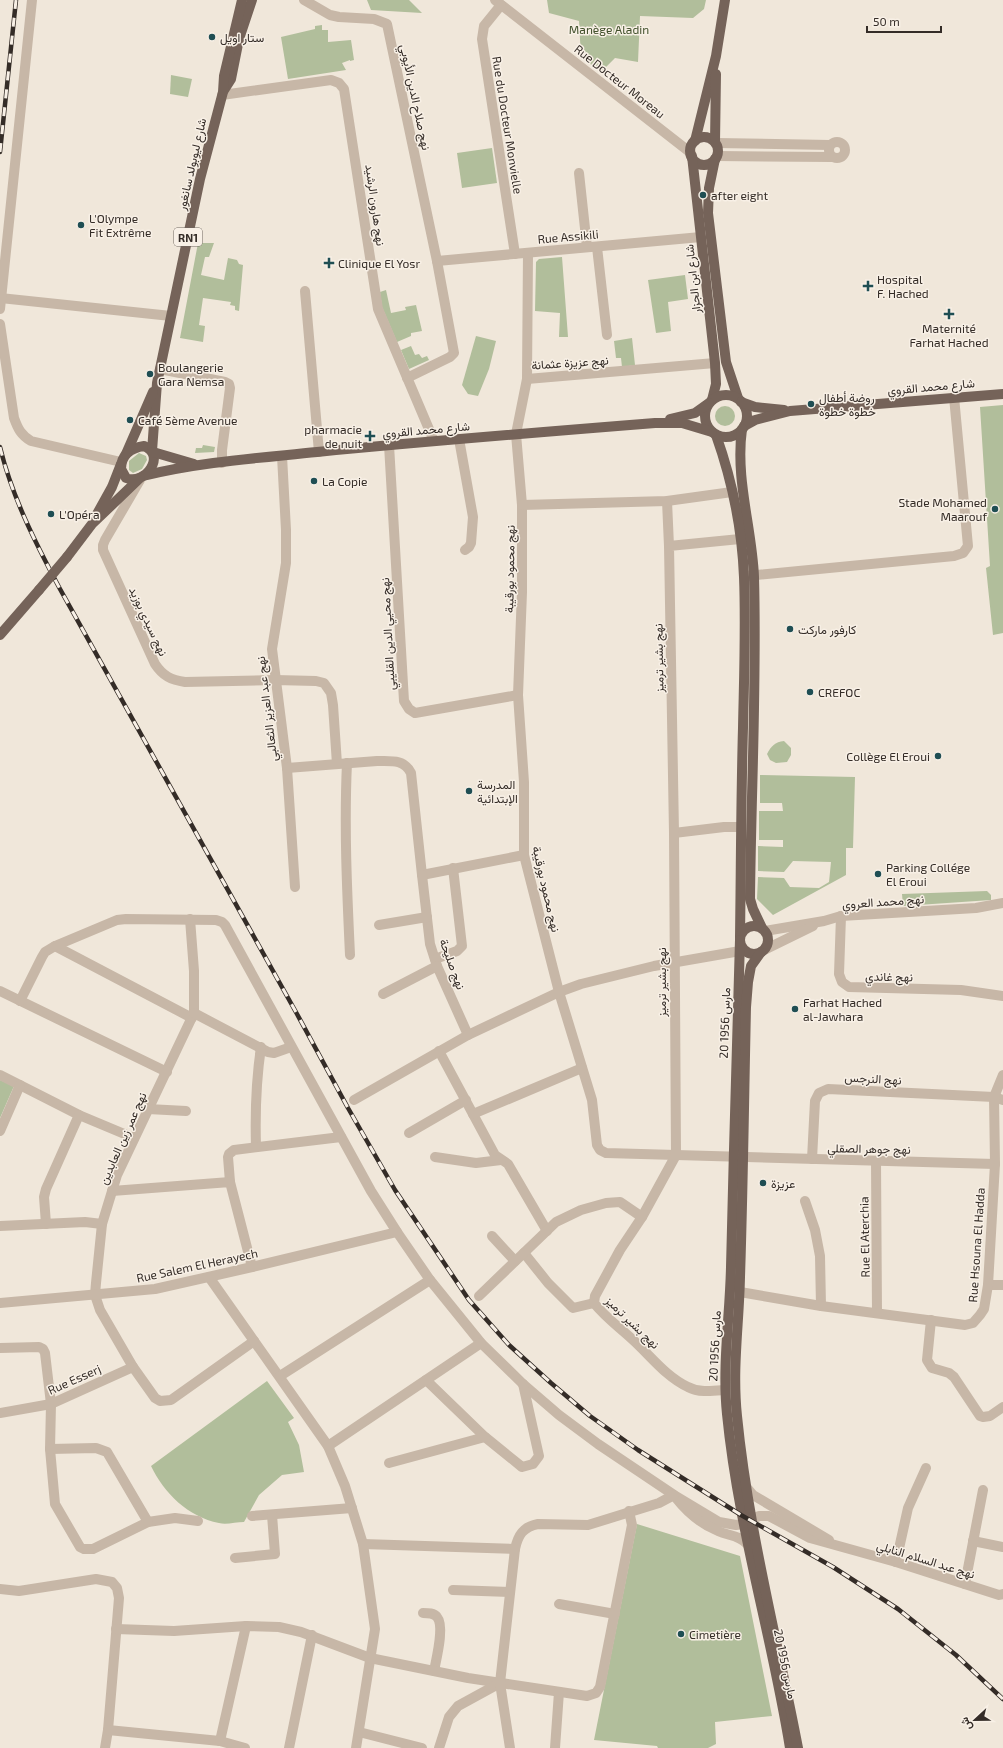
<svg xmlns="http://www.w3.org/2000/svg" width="1003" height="1748" viewBox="0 0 1003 1748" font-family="'Exo 2',Vazirmatn,sans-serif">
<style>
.green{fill:#b1be9b}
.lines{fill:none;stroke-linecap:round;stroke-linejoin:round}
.minor{stroke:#c7b7a7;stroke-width:10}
.major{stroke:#756359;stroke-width:10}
.rail-casing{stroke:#342c27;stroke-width:4.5}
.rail{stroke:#f8f0e6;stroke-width:3;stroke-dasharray:9;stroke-linecap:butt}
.major-bridge{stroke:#756359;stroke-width:10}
.poi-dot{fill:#1f4e53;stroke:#f8f0e6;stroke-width:1.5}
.labels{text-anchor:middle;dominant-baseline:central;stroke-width:3;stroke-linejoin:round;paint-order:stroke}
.shield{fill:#f8f0e6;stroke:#6f6760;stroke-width:1}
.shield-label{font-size:11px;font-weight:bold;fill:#342c27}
.park-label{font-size:12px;fill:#42512c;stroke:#f8f0e6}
.poi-label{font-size:12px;fill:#342c27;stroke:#f8f0e6;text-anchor:start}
.street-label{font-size:12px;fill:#342c27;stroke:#f8f0e6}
</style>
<rect width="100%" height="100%" fill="#f0e7da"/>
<g class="green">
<path d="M 367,0 L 409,0 L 422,13 L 371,10 Z"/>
<path d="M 547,0 L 706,0 L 704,9 L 693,18 L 640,16 L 638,62 L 615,58 L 601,72 L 581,57 L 579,21 L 549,13 Z"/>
<path d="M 322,25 L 322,30 L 328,30 L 328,42 L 351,40 L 354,60 L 350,61 L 350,60 L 342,63 L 346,70 L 288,79 L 281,37 L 315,29 L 315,26 Z"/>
<path d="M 171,75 L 192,79 L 188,97 L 170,94 Z"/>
<path d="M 492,148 L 497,183 L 462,188 L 457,153 Z"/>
<path d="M 198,243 L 214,243 L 209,257 L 205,257 L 201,275 L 224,280 L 228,258 L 237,260 L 239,264 L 243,265 L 239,311 L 235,310 L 235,306 L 230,305 L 231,302 L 203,298 L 199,325 L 205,326 L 203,342 L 180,338 Z"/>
<path d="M 562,257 L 568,337 L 559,337 L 560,313 L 535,311 L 536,262 L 539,259 Z"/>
<path d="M 685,275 L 688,299 L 668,302 L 671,331 L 656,333 L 648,280 Z"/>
<path d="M 386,290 L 391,313 L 406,310 L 405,307 L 416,305 L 422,331 L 411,333 L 411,336 L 397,342 L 382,307 L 380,292 Z"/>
<path d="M 476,336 L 496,341 L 489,369 L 478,396 L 468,394 L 462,385 Z"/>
<path d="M 632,338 L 635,365 L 622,367 L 621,358 L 616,358 L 614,341 Z"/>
<path d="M 411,346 L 415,355 L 419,354 L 422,358 L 427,356 L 429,360 L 409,369 L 401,350 Z"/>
<path d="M 1003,405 L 1003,633 L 993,635 L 986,568 L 990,566 L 980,407 Z"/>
<circle cx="725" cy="416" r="10"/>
<path d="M 203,445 L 215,447 L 214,452 L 195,453 L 196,448 L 202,448 Z"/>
<path d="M 139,453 L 146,456 L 147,460 L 142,469 L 133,473 L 129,470 L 129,461 Z"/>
<path d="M 784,741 L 791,748 L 791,755 L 787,762 L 776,763 L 770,760 L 767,754 C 771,746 775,742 784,741 Z"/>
<path d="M 760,775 L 855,777 L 853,848 L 846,848 L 846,875 L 773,915 L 757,899 L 758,877 L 784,878 L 790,887 L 819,888 L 829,882 L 831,862 L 793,861 L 784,872 L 758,871 L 758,846 L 783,847 L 783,840 L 759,840 L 759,811 L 783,811 L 782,803 L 760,803 Z"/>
<path d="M 987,891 L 991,895 L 991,900 L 903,906 L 902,894 Z"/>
<path d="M 0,1080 L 14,1086 L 0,1118 Z"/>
<path d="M 267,1381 L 294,1418 L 288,1422 L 299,1445 L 304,1472 L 282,1475 L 259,1495 L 244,1522 C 236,1522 226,1525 219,1523 C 188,1517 164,1493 151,1466 Z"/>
<path d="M 637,1524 L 740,1556 L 772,1716 L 715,1722 L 716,1744 L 708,1748 L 658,1748 L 657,1746 L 594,1740 Z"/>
</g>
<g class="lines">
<g class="minor">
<path d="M 304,0 L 330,15 L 339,17 L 374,19 L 387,24 L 437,261 L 454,353 L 450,357 L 407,378"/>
<path d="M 495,0 L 691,153"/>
<path d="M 501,5 L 484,26 L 482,39 L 515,254"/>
<path d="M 222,95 L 331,80 L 339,83 L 344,89 L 378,309 L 434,441"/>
<circle cx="837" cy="150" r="8"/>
<path d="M 716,143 L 830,145"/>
<path d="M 717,156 L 832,157"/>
<path d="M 579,173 L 587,247"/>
<path d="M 597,247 L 607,335"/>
<path d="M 528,253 L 527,379 L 715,363"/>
<path d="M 437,261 L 701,237"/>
<path d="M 305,291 L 319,452"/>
<path d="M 0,298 L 171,316"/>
<path d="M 0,309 L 32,0"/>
<path d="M 0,324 L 14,418 C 18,429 21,435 31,441 L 121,462"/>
<path d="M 160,369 L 225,382 L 229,384 L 230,388 L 222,450 L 222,463"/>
<path d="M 527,379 L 516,434 L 522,505 L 522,592 L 518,695 L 524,782 L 524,855 L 559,992 L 592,1100 L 597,1145 L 600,1150 L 606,1153 L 995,1164"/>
<path d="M 459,439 L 473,517 L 471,543 L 469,547 L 465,550"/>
<path d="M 389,445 L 404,701 L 409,709 L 415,713 L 518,695"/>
<path d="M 282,456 L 286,530 L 286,563 L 272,649 L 287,768 L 295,887"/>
<path d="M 140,480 L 105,540 L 103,545 L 103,550 L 155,664 C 163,676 171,680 185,682 L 275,680 L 316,681 L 324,683 L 331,693 L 333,705 L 337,764"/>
<path d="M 667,501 L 669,546"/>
<path d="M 522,505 L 667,501 L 732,492"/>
<path d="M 746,576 L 954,556 L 963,553 L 968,546 L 954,397"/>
<path d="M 347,763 C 344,827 347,891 350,955"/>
<path d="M 287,768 L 377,761 C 391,761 404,759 411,773 L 422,875 L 524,855"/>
<path d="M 674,833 L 724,827 L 741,827"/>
<path d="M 422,875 L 430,944 L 437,966 L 468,1035"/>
<path d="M 841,916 L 839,974 L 842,982 L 849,987 L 961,990 L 1003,996"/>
<path d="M 190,919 L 194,971 L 194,1013 L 117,1175 L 102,1224 L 96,1283 L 95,1295 L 100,1310 L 133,1367 L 155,1398 L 160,1401 L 171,1400 L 254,1341"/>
<path d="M 379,925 L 427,917"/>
<path d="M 765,931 L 824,921 L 841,916 L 976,908 L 1003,903"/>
<path d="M 55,946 L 192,1018"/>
<path d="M 764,950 L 813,926"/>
<path d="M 435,959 L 457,951 L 462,946 L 453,868"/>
<path d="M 0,991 L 167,1072"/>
<path d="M 383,994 L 437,966"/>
<path d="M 20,1001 L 42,957 L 45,952 L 55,946 L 117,920 L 126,919 L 216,920 L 222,922 L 225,925 L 371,1191 L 397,1232 L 430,1280 L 481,1343 L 523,1384 L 559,1415 L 598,1444 L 674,1495 L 719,1522 L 736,1525 L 743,1524 L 759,1516 L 769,1516 L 810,1538 L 896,1562 L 999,1595 L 1003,1594"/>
<path d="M 194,1013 L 268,1052 L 274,1053 L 291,1047"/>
<path d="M 439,1051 L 495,1155 L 508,1164 L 547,1231"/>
<path d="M 0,1075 L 79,1115 L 134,1138"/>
<path d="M 354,1100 L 468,1035 L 559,992 L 581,984 L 654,966 L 740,951 L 746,951"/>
<path d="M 148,1109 L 186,1111"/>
<path d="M 473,1114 L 582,1068"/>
<path d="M 0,1131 L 20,1085"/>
<path d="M 409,1133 L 466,1100"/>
<path d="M 256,1147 C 255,1113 256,1081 261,1047"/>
<path d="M 435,1157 L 476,1163 L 501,1160"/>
<path d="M 812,1159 L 815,1101 L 819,1093 L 828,1089 L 994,1097 L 1003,1100"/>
<path d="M 876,1161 L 877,1313"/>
<path d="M 230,1182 L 228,1157 L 229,1154 L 234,1150 L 341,1137"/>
<path d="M 112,1191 L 230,1182 L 252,1267"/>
<path d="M 805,1201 L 815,1230 L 820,1256 L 821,1306"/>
<path d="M 46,1224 L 44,1197 L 46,1189 L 79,1115"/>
<path d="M 0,1226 L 85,1222 L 102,1224"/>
<path d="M 492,1236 L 515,1261"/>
<path d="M 524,1253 L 548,1283 L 573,1308 L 594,1303"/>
<path d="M 209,1277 L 328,1446 L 345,1486 L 363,1544 L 375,1629 L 356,1748"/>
<path d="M 988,1285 L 1003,1285"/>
<path d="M 740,1292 L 821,1306 L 965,1325 L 973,1323 L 980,1315 L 984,1309 L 988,1285 L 995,1164 L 994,1097 L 1003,1075"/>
<path d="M 479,1296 L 556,1222 L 581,1210 L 606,1203 L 620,1202 L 642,1217"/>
<path d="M 0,1303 L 155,1289 L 252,1267 L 397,1232"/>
<path d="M 931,1320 L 927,1360 L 932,1368 L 949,1373 L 954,1377 L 980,1416 L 983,1417 L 990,1416 L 1003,1407"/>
<path d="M 0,1348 L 39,1347 L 43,1349 L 45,1353 L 51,1404 L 50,1449 L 55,1504 L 80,1547 L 84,1549 L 93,1549 L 148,1522 L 175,1518 L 198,1521"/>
<path d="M 280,1376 L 430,1280"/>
<path d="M 426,1380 L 485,1437 L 522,1467 L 533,1464 L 539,1456 L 523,1384"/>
<path d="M 725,1390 C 713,1391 699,1393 688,1387 C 666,1377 650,1355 632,1339 C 619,1327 605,1317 594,1303 L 595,1296 L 620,1250 L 642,1217 L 676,1155 L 674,833 L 669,546 L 740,539"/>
<path d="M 0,1413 L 51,1404 L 133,1367"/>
<path d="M 328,1446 L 481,1343"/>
<path d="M 50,1449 L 96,1448 L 107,1452 L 148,1522"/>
<path d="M 389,1463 L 485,1437"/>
<path d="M 747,1488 L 753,1495 L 829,1540"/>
<path d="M 676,1498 C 687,1512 701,1524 718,1531 C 729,1536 739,1535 747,1544"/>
<path d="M 252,1516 L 352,1508"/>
<path d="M 973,1541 L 1003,1547"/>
<path d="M 363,1544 L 515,1549"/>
<path d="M 235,1558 L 275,1554 L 272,1515"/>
<path d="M 896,1562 L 908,1508 L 926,1468"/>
<path d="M 965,1584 L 983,1490"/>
<path d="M 0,1589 L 19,1591 L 96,1579 L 112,1582 L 117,1588 L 119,1598 L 108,1730 L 105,1748"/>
<path d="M 453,1590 L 510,1592"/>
<path d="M 559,1604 L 615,1614"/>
<path d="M 423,1613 C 428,1613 434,1613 437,1617 C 445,1626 436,1660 434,1671"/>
<path d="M 116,1629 L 174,1631 L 246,1626 L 279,1627 L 301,1632 L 370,1658 L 468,1678 L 587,1696 L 596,1693 L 600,1687 L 632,1525 L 629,1511"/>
<path d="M 108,1730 L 220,1741 L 245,1748"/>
<path d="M 359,1732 L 422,1748"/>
<path d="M 220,1741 L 246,1626"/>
<path d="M 289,1748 L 312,1635"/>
<path d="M 439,1748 L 449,1717 L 458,1706 L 500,1683"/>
<path d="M 510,1748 L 500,1683 L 515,1549 C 518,1535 523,1527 538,1524 L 588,1525 L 659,1503 L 674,1495"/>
<path d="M 555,1748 L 559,1692"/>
</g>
<g class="major">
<path d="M 224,90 L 231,79 L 239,39 L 252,0"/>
<circle cx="704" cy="151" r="14"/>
<path d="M 695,141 L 716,56 L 725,0"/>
<path d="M 715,142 L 716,74"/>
<path d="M 692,156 L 715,363 L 716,384 L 712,400"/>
<path d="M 715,159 L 709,188 L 708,213 L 726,362 L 738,398"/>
<circle cx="726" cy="416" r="21"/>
<path d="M 741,402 L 755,407 L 784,410"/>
<path d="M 670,419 L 695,413 L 709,403"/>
<path d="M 744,426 L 755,420 L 790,411 L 1003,394"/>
<path d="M 742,429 C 735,479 752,528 754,577 C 757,684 751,792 750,899 L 753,909 L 762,928"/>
<path d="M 716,435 C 732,480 742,529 744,577 C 746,627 744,678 743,728 C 741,797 741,867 740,937"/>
<path d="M 144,446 C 167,455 145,486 126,478 L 121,469 C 121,455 130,448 144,446 Z"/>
<path d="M 152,451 L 157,383 L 200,179 L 223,92 L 224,76 L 242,0"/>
<path d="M 153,452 L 194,464"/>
<path d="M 126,454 L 153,392"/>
<path d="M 143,476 C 199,462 260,458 317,452 C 429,441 542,432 655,423 L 682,423 L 712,432"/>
<path d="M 97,514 L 112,487 L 121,464"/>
<path d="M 67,557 L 92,524 L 140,478"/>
<path d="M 0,635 L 39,590"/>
<circle cx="754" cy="940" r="14"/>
<path d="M 740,940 C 736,1049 734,1158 731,1267 C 730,1316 722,1365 727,1414 C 738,1527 772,1636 790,1748"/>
<path d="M 761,952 L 751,966 L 748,982 L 746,1007 C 744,1097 743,1187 740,1277 C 739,1324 732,1369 737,1416 C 748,1528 777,1638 798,1748"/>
</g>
<defs>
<g id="rail">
<path d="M 0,152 L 16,0"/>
<path d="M 0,447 C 12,497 36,544 60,589 L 297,1014 L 348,1108 L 395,1190 L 469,1300 L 509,1345 L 551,1383 L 590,1416 L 638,1450 L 741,1515 L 833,1567 L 898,1609 L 956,1655 L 1003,1699"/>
</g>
</defs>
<use href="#rail" class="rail-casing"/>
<use href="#rail" class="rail"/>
<path class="major-bridge" d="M 39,590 L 67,557"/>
</g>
<g class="poi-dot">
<circle cx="212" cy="37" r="4"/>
<circle cx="703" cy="195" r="4"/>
<circle cx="81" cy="225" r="4"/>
<path d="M327 257h4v4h4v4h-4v4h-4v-4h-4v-4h4z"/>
<path d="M866 280h4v4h4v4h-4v4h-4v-4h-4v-4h4z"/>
<path d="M947 308h4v4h4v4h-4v4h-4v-4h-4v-4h4z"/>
<circle cx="150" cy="374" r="4"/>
<circle cx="811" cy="404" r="4"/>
<circle cx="130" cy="420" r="4"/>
<path d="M368 430h4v4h4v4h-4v4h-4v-4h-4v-4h4z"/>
<circle cx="314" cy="481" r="4"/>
<circle cx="995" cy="509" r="4"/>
<circle cx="51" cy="514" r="4"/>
<circle cx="790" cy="629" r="4"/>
<circle cx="810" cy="692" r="4"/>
<circle cx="938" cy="756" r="4"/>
<circle cx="469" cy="791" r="4"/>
<circle cx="878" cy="874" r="4"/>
<circle cx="795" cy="1009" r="4"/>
<circle cx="763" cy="1183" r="4"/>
<circle cx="681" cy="1634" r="4"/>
</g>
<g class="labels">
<rect class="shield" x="174" y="228" width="28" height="18" rx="3"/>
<g class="shield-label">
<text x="188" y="237">RN1</text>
</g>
<g class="park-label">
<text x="609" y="29">Manège Aladin</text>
</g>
<g class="poi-label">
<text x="220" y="37">ستار اويل</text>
<text x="711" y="195">after eight</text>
<text x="89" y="218">L'Olympe<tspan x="89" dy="14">Fit Extrême</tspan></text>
<text x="338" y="263">Clinique El Yosr</text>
<text x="877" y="279">Hospital<tspan x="877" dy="14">F. Hached</tspan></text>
<text x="949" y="328" text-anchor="middle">Maternité<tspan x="949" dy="14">Farhat Hached</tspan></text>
<text x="158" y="367">Boulangerie<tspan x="158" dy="14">Gara Nemsa</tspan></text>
<text x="819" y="397">روضة أطفال<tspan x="819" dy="14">خطوة خطوة</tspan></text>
<text x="138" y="420">Café 5ème Avenue</text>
<text x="362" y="429" text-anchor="end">pharmacie<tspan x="362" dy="14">de nuit</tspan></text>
<text x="322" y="481">La Copie</text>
<text x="987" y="502" text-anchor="end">Stade Mohamed<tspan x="987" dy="14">Maarouf</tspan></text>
<text x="59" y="514">L'Opéra</text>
<text x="798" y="629">كارفور ماركت</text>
<text x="818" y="692">CREFOC</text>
<text x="930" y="756" text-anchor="end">Collège El Eroui</text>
<text x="477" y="784">المدرسة<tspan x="477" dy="14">الإبتدائية</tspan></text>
<text x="886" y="867">Parking Collége<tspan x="886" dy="14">El Eroui</tspan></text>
<text x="803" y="1002">Farhat Hached<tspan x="803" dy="14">al-Jawhara</tspan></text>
<text x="771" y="1183">عزيزة</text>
<text x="689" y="1634">Cimetière</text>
</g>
<g class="street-label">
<text transform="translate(620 81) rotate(38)">Rue Docteur Moreau</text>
<text transform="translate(416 97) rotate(78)">نهج صلاح الدين الأيوبي</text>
<text transform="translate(508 125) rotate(81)">Rue du Docteur Monvielle</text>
<text transform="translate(191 164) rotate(-77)">شارع ليوبولد سانغور</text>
<text transform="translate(376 205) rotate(82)">نهج هارون الرشيد</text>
<text transform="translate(568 236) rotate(-5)">Rue Assikili</text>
<text transform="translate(692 279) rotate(-96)">شارع ابن الجزار</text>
<text transform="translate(570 362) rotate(-4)">نهج عزيزة عثمانة</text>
<text transform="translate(931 386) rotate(-5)">شارع محمد القروي</text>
<text transform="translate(426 429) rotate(-5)">شارع محمد القروي</text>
<text transform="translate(509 569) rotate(-89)">نهج محمود بورقيبة</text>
<text transform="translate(149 621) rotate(65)">نهج سيدي بوزيد</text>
<text transform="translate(387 634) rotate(-93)">نهج محيي الدين القليبي</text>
<text transform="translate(658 658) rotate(-91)">نهج بشير ترميز</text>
<text transform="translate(266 709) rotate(-97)">نهج عبد العزيز الثعالبي</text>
<text transform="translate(547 889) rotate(77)">نهج محمود بورقيبة</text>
<text transform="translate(883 901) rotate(-4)">نهج محمد العروي</text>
<text transform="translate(453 964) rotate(70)">نهج صليحة</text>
<text transform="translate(889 976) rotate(1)">نهج غاندي</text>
<text transform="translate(661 982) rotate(-90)">نهج بشير ترميز</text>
<text transform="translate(724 1023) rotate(-88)">20 مارس 1956</text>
<text transform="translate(873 1078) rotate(3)">نهج النرجس</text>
<text transform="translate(122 1138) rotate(-66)">نهج عمر زين العابدين</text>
<text transform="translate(869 1148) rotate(1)">نهج جوهر الصقلي</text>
<text transform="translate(864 1237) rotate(-91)">Rue El Aterchia</text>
<text transform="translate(976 1245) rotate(-86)">Rue Hsouna El Hadda</text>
<text transform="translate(197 1265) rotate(-12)">Rue Salem El Herayech</text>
<text transform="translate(633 1322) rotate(44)">نهج بشير ترميز</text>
<text transform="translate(714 1346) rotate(-87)">20 مارس 1956</text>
<text transform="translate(74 1379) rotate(-24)">Rue Esserj</text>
<text transform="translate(926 1559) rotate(17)">نهج عبد السلام النابلي</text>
<text transform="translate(786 1664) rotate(78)">20 مارس 1956</text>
</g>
</g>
<g transform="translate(975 1720) rotate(248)" stroke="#f8f0e6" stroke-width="3" paint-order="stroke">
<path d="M0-3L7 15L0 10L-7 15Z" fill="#342c27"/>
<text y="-6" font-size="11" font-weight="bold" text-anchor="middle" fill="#342c27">ش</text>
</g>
<path d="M867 26v6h74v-6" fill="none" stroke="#342c27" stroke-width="2"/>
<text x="873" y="26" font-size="12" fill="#342c27" stroke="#f8f0e6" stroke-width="3" paint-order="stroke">50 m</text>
</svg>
